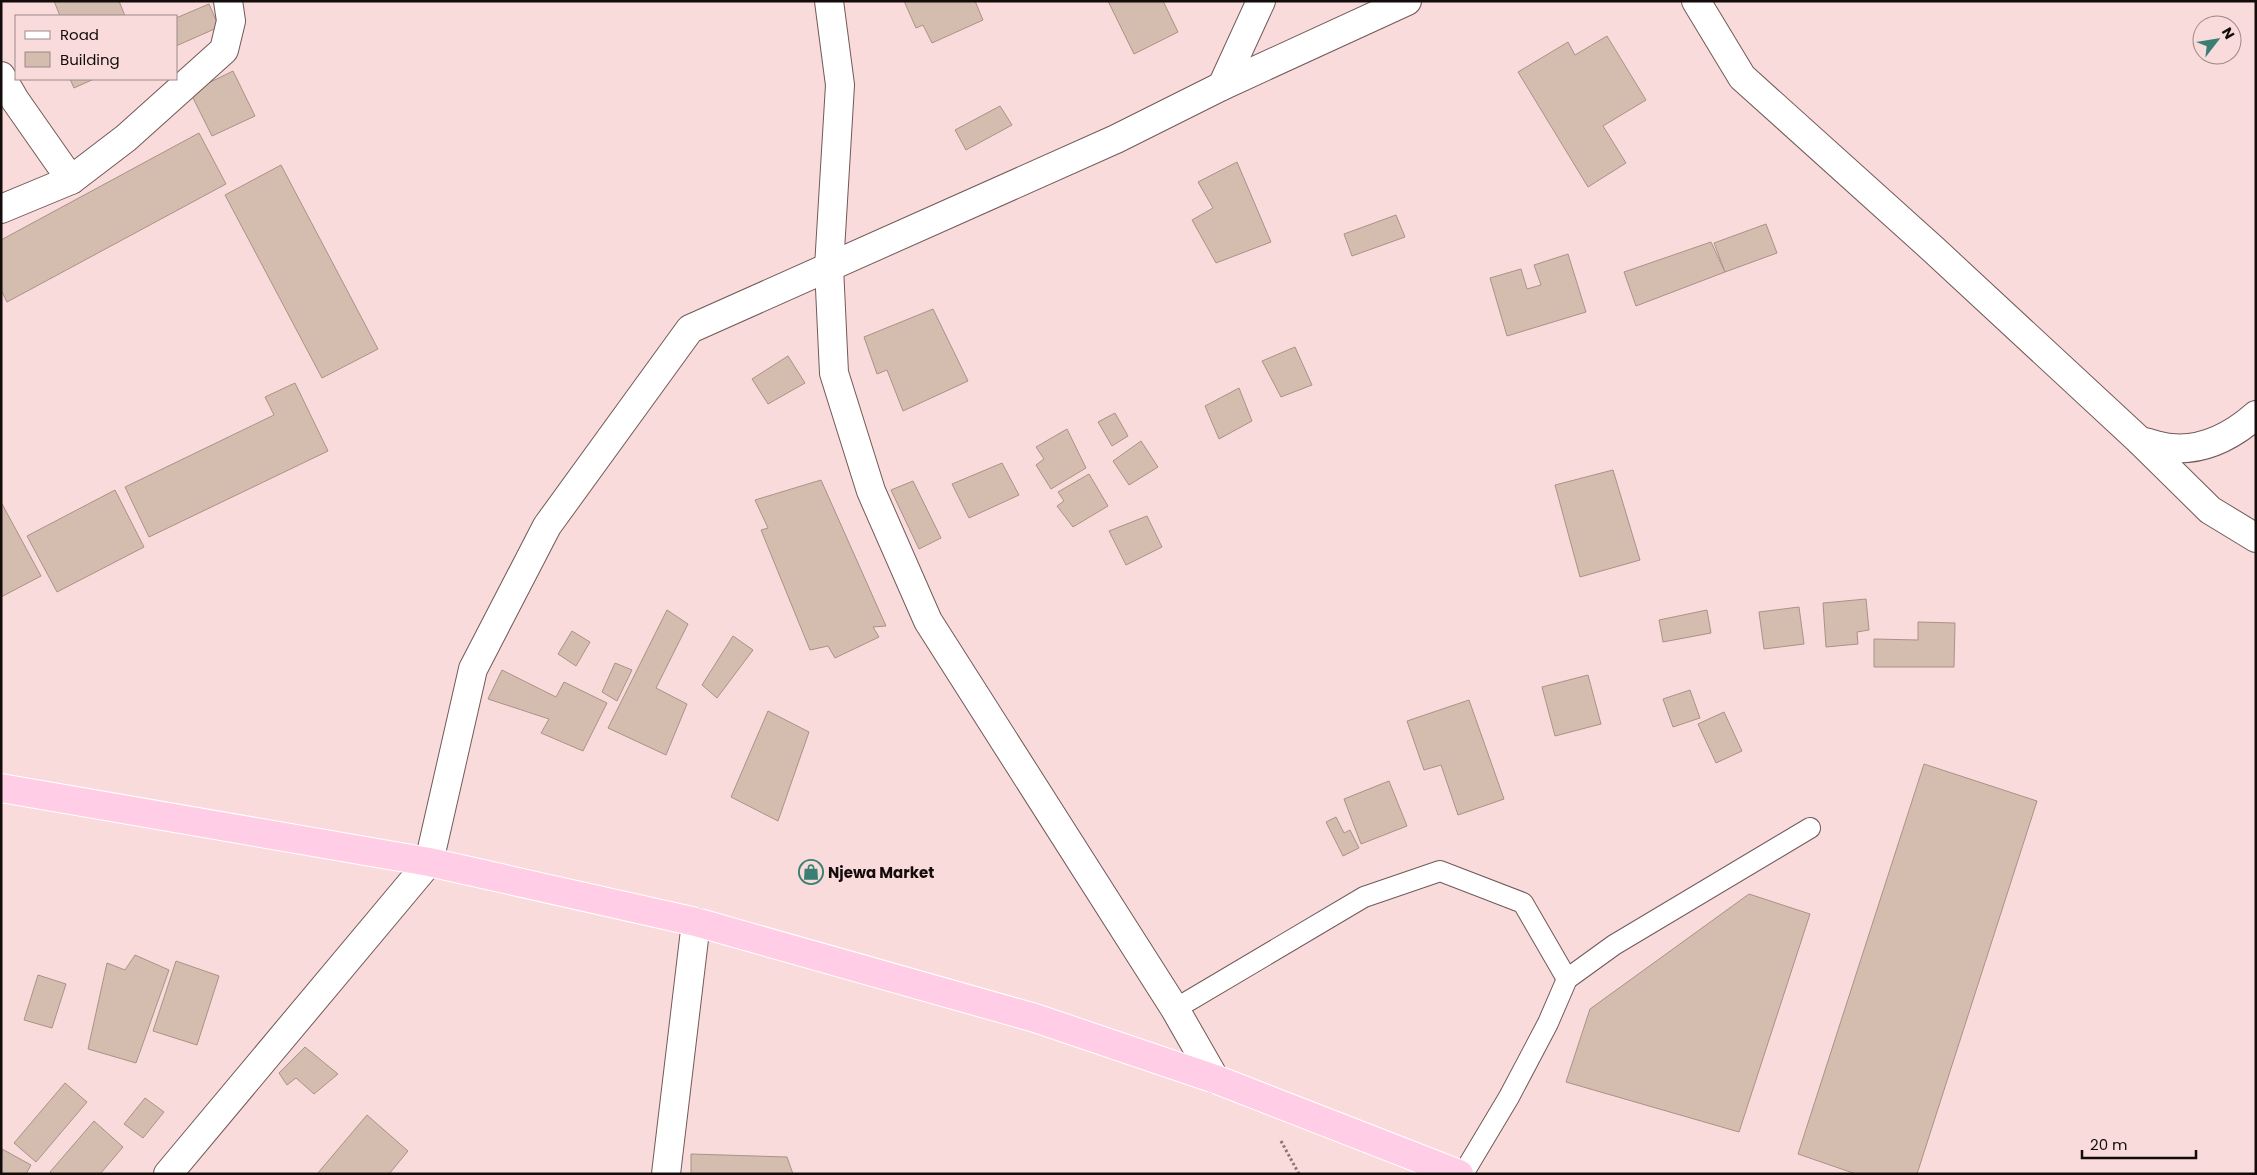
<svg xmlns="http://www.w3.org/2000/svg" width="2257" height="1175" viewBox="0 0 2257 1175" font-family="Poppins,sans-serif">
<style>
.building{fill:#d4bdaf;stroke:#a89386}
.lines{fill:none;stroke-linecap:round;stroke-linejoin:round}
.service-casing{stroke:#725958;stroke-width:22}
.minor-casing{stroke:#725958;stroke-width:30}
.trunk-casing{stroke:#fff;stroke-width:30}
.path{stroke:#897575;stroke-width:3;stroke-dasharray:2.5 2.5;stroke-linecap:butt}
.service{stroke:#fff;stroke-width:20}
.minor{stroke:#fff;stroke-width:28}
.trunk{stroke:#ffcee6;stroke-width:28}
.labels{text-anchor:middle;dominant-baseline:central;stroke-width:4;stroke-linejoin:round;paint-order:stroke}
.poi-label{font-size:15px;font-weight:bold;fill:#140b0b;stroke:#f8dbda;text-anchor:start}
</style>
<rect width="100%" height="100%" fill="#f8dbda"/>
<g class="building">
<path d="M 54,1 L 119,1 L 125,16 L 60,16 Z"/>
<path d="M 904,1 L 975,1 L 983,20 L 932,43 L 923,25 L 916,28 Z"/>
<path d="M 1108,1 L 1163,1 L 1178,32 L 1134,54 Z"/>
<path d="M 209,4 L 219,27 L 176,46 L 176,18 Z"/>
<path d="M 1607,36 L 1646,100 L 1603,126 L 1626,163 L 1588,187 L 1518,72 L 1568,42 L 1575,55 Z"/>
<path d="M 233,71 L 255,116 L 212,136 L 190,92 Z"/>
<path d="M 70,79 L 94,79 L 74,88 Z"/>
<path d="M 1000,106 L 1012,125 L 966,150 L 955,130 Z"/>
<path d="M 199,133 L 226,184 L 7,302 L 1,290 L 1,240 Z"/>
<path d="M 1237,162 L 1271,242 L 1216,263 L 1192,220 L 1213,208 L 1198,182 Z"/>
<path d="M 281,165 L 378,349 L 322,378 L 225,195 Z"/>
<path d="M 1396,215 L 1405,237 L 1352,256 L 1344,234 Z"/>
<path d="M 1766,224 L 1777,253 L 1725,272 L 1714,243 Z"/>
<path d="M 1711,242 L 1725,272 L 1636,306 L 1624,272 Z"/>
<path d="M 1568,254 L 1586,312 L 1507,336 L 1490,278 L 1521,269 L 1527,289 L 1541,285 L 1534,265 Z"/>
<path d="M 933,309 L 968,381 L 903,411 L 887,370 L 877,374 L 864,337 Z"/>
<path d="M 1295,347 L 1312,385 L 1281,397 L 1262,361 Z"/>
<path d="M 788,356 L 805,383 L 768,404 L 752,379 Z"/>
<path d="M 295,383 L 328,451 L 149,537 L 125,487 L 274,415 L 265,397 Z"/>
<path d="M 1239,388 L 1252,421 L 1219,439 L 1205,406 Z"/>
<path d="M 1115,413 L 1128,436 L 1112,446 L 1098,422 Z"/>
<path d="M 1067,429 L 1086,468 L 1051,489 L 1036,465 L 1044,459 L 1036,447 Z"/>
<path d="M 1141,441 L 1158,467 L 1129,485 L 1113,461 Z"/>
<path d="M 1002,463 L 1019,495 L 969,518 L 952,484 Z"/>
<path d="M 1613,470 L 1640,560 L 1580,577 L 1555,485 Z"/>
<path d="M 1089,474 L 1108,506 L 1073,527 L 1057,506 L 1064,501 L 1058,492 Z"/>
<path d="M 821,480 L 886,626 L 873,627 L 879,637 L 835,658 L 828,646 L 810,650 L 761,530 L 768,528 L 755,500 Z"/>
<path d="M 913,481 L 941,538 L 919,549 L 891,490 Z"/>
<path d="M 115,490 L 144,547 L 57,592 L 27,536 Z"/>
<path d="M 1,502 L 41,576 L 1,597 Z"/>
<path d="M 1147,516 L 1162,547 L 1126,565 L 1109,531 Z"/>
<path d="M 1866,599 L 1869,630 L 1857,632 L 1858,644 L 1826,647 L 1823,603 Z"/>
<path d="M 1799,607 L 1804,644 L 1764,649 L 1759,612 Z"/>
<path d="M 667,610 L 688,624 L 656,688 L 687,704 L 666,755 L 608,728 Z"/>
<path d="M 1707,610 L 1711,633 L 1663,642 L 1659,620 Z"/>
<path d="M 1918,622 L 1955,623 L 1954,667 L 1874,667 L 1874,639 L 1918,640 Z"/>
<path d="M 572,631 L 590,642 L 576,666 L 558,654 Z"/>
<path d="M 733,636 L 753,650 L 717,698 L 702,685 Z"/>
<path d="M 615,663 L 632,670 L 617,701 L 602,692 Z"/>
<path d="M 502,670 L 556,697 L 564,682 L 607,703 L 583,751 L 541,733 L 549,719 L 488,699 Z"/>
<path d="M 1588,675 L 1601,724 L 1555,736 L 1542,687 Z"/>
<path d="M 1690,690 L 1700,718 L 1673,727 L 1663,699 Z"/>
<path d="M 1469,700 L 1504,799 L 1458,815 L 1441,765 L 1424,770 L 1407,721 Z"/>
<path d="M 768,711 L 809,732 L 778,821 L 731,797 Z"/>
<path d="M 1724,712 L 1742,751 L 1716,763 L 1698,724 Z"/>
<path d="M 1924,764 L 2037,801 L 1917,1174 L 1856,1174 L 1798,1154 Z"/>
<path d="M 1389,781 L 1407,826 L 1361,844 L 1344,799 Z"/>
<path d="M 1336,817 L 1344,833 L 1350,830 L 1359,848 L 1343,856 L 1326,822 Z"/>
<path d="M 1749,894 L 1810,914 L 1739,1132 L 1566,1082 L 1590,1009 Z"/>
<path d="M 135,955 L 169,970 L 136,1063 L 88,1049 L 107,963 L 125,970 Z"/>
<path d="M 176,961 L 219,976 L 197,1045 L 153,1031 Z"/>
<path d="M 38,975 L 66,984 L 52,1028 L 24,1020 Z"/>
<path d="M 305,1047 L 338,1074 L 314,1094 L 296,1078 L 287,1085 L 279,1073 Z"/>
<path d="M 65,1083 L 87,1102 L 36,1162 L 14,1143 Z"/>
<path d="M 145,1098 L 164,1112 L 143,1138 L 124,1124 Z"/>
<path d="M 367,1115 L 408,1151 L 389,1174 L 317,1174 Z"/>
<path d="M 94,1121 L 123,1147 L 100,1174 L 52,1174 L 50,1172 Z"/>
<path d="M 2,1149 L 31,1165 L 26,1174 L 1,1174 Z"/>
<path d="M 691,1154 L 787,1157 L 793,1174 L 691,1174 Z"/>
</g>
<g class="lines">
<defs>
<g id="service">
<path d="M 1175,1009 L 1364,897 L 1440,871 L 1523,903 L 1567,979"/>
<path d="M 1463,1174 L 1509,1097 L 1548,1023 L 1567,979 L 1614,945 L 1810,828"/>
</g>
<g id="minor">
<path d="M 829,1 L 840,85 L 829,267 L 834,373 L 871,491 L 928,621 L 1175,1009 L 1215,1079"/>
<path d="M 1696,1 L 1742,77 L 1934,250 L 2140,441 C 2150,443 2161,447 2171,448 C 2203,451 2232,436 2256,415"/>
<path d="M 1,76 L 15,100 L 71,180 L 126,138 L 224,50 L 231,21 L 228,1"/>
<path d="M 1222,86 L 1261,1"/>
<path d="M 1,209 L 71,180"/>
<path d="M 2140,441 L 2210,510 L 2256,538"/>
<path d="M 168,1174 L 429,862 L 473,669 L 547,526 L 690,329 L 1116,139 L 1222,86 L 1407,1"/>
<path d="M 666,1174 L 696,922"/>
</g>
<path id="trunk" d="M 1,788 L 429,862 L 696,922 L 1035,1018 L 1215,1079 L 1459,1174"/>
</defs>
<use href="#service" class="service-casing"/>
<use href="#minor" class="minor-casing"/>
<use href="#trunk" class="trunk-casing"/>
<path class="path" d="M 1281,1141 L 1299,1174"/>
<use href="#service" class="service"/>
<use href="#minor" class="minor"/>
<use href="#trunk" class="trunk"/>
</g>
<defs>
<symbol id="shop-ring" viewBox="-11 -11 22 22"><circle r="9.5" fill="#f8dbda" stroke="#3a7f74" stroke-width="1.5"/><path d="M-5-2.5h2.3a2.7 3.5 0 0 1 5.4 0H5L5.5 6h-11ZM-1.5-2.5h3a1.5 2.3 0 0 0-3 0Z" fill="#3a7f74"/></symbol>
</defs>
<g fill-rule="evenodd">
<use href="#shop-ring" x="797" y="858" width="28" height="28"/>
</g>
<g class="labels">
<g class="poi-label">
<text x="828" y="872">Njewa Market</text>
</g>
</g>
<rect width="2257" height="1175" fill="none" stroke="#140b0b" stroke-width="5"/>
<rect x="15" y="15" width="162" height="65" fill="#f8dbda" stroke="#9d8887"/>
<rect x="25" y="31" width="25" height="8" fill="#ffffff" stroke="#9d8887"/>
<text x="60" y="40" font-size="15" fill="#140b0b">Road</text>
<rect x="25" y="52" width="25" height="15" fill="#d4bdaf" stroke="#9d8887"/>
<text x="60" y="65" font-size="15" fill="#140b0b">Building</text>
<g transform="translate(2217 40) rotate(59)"><circle r="24" fill="#f8dbda" stroke="#9d8887"/>
<path d="M0-4L9 19L0 12L-9 19Z" fill="#3a7f74"/>
<text y="-8" font-size="14" font-weight="bold" text-anchor="middle" fill="#140b0b">N</text>
</g>
<path d="M2082 1150v8h114v-8" fill="none" stroke="#140b0b" stroke-width="2.5"/>
<text x="2090" y="1150" font-size="15" fill="#140b0b" stroke="#f8dbda" stroke-width="4" paint-order="stroke">20 m</text>
</svg>
